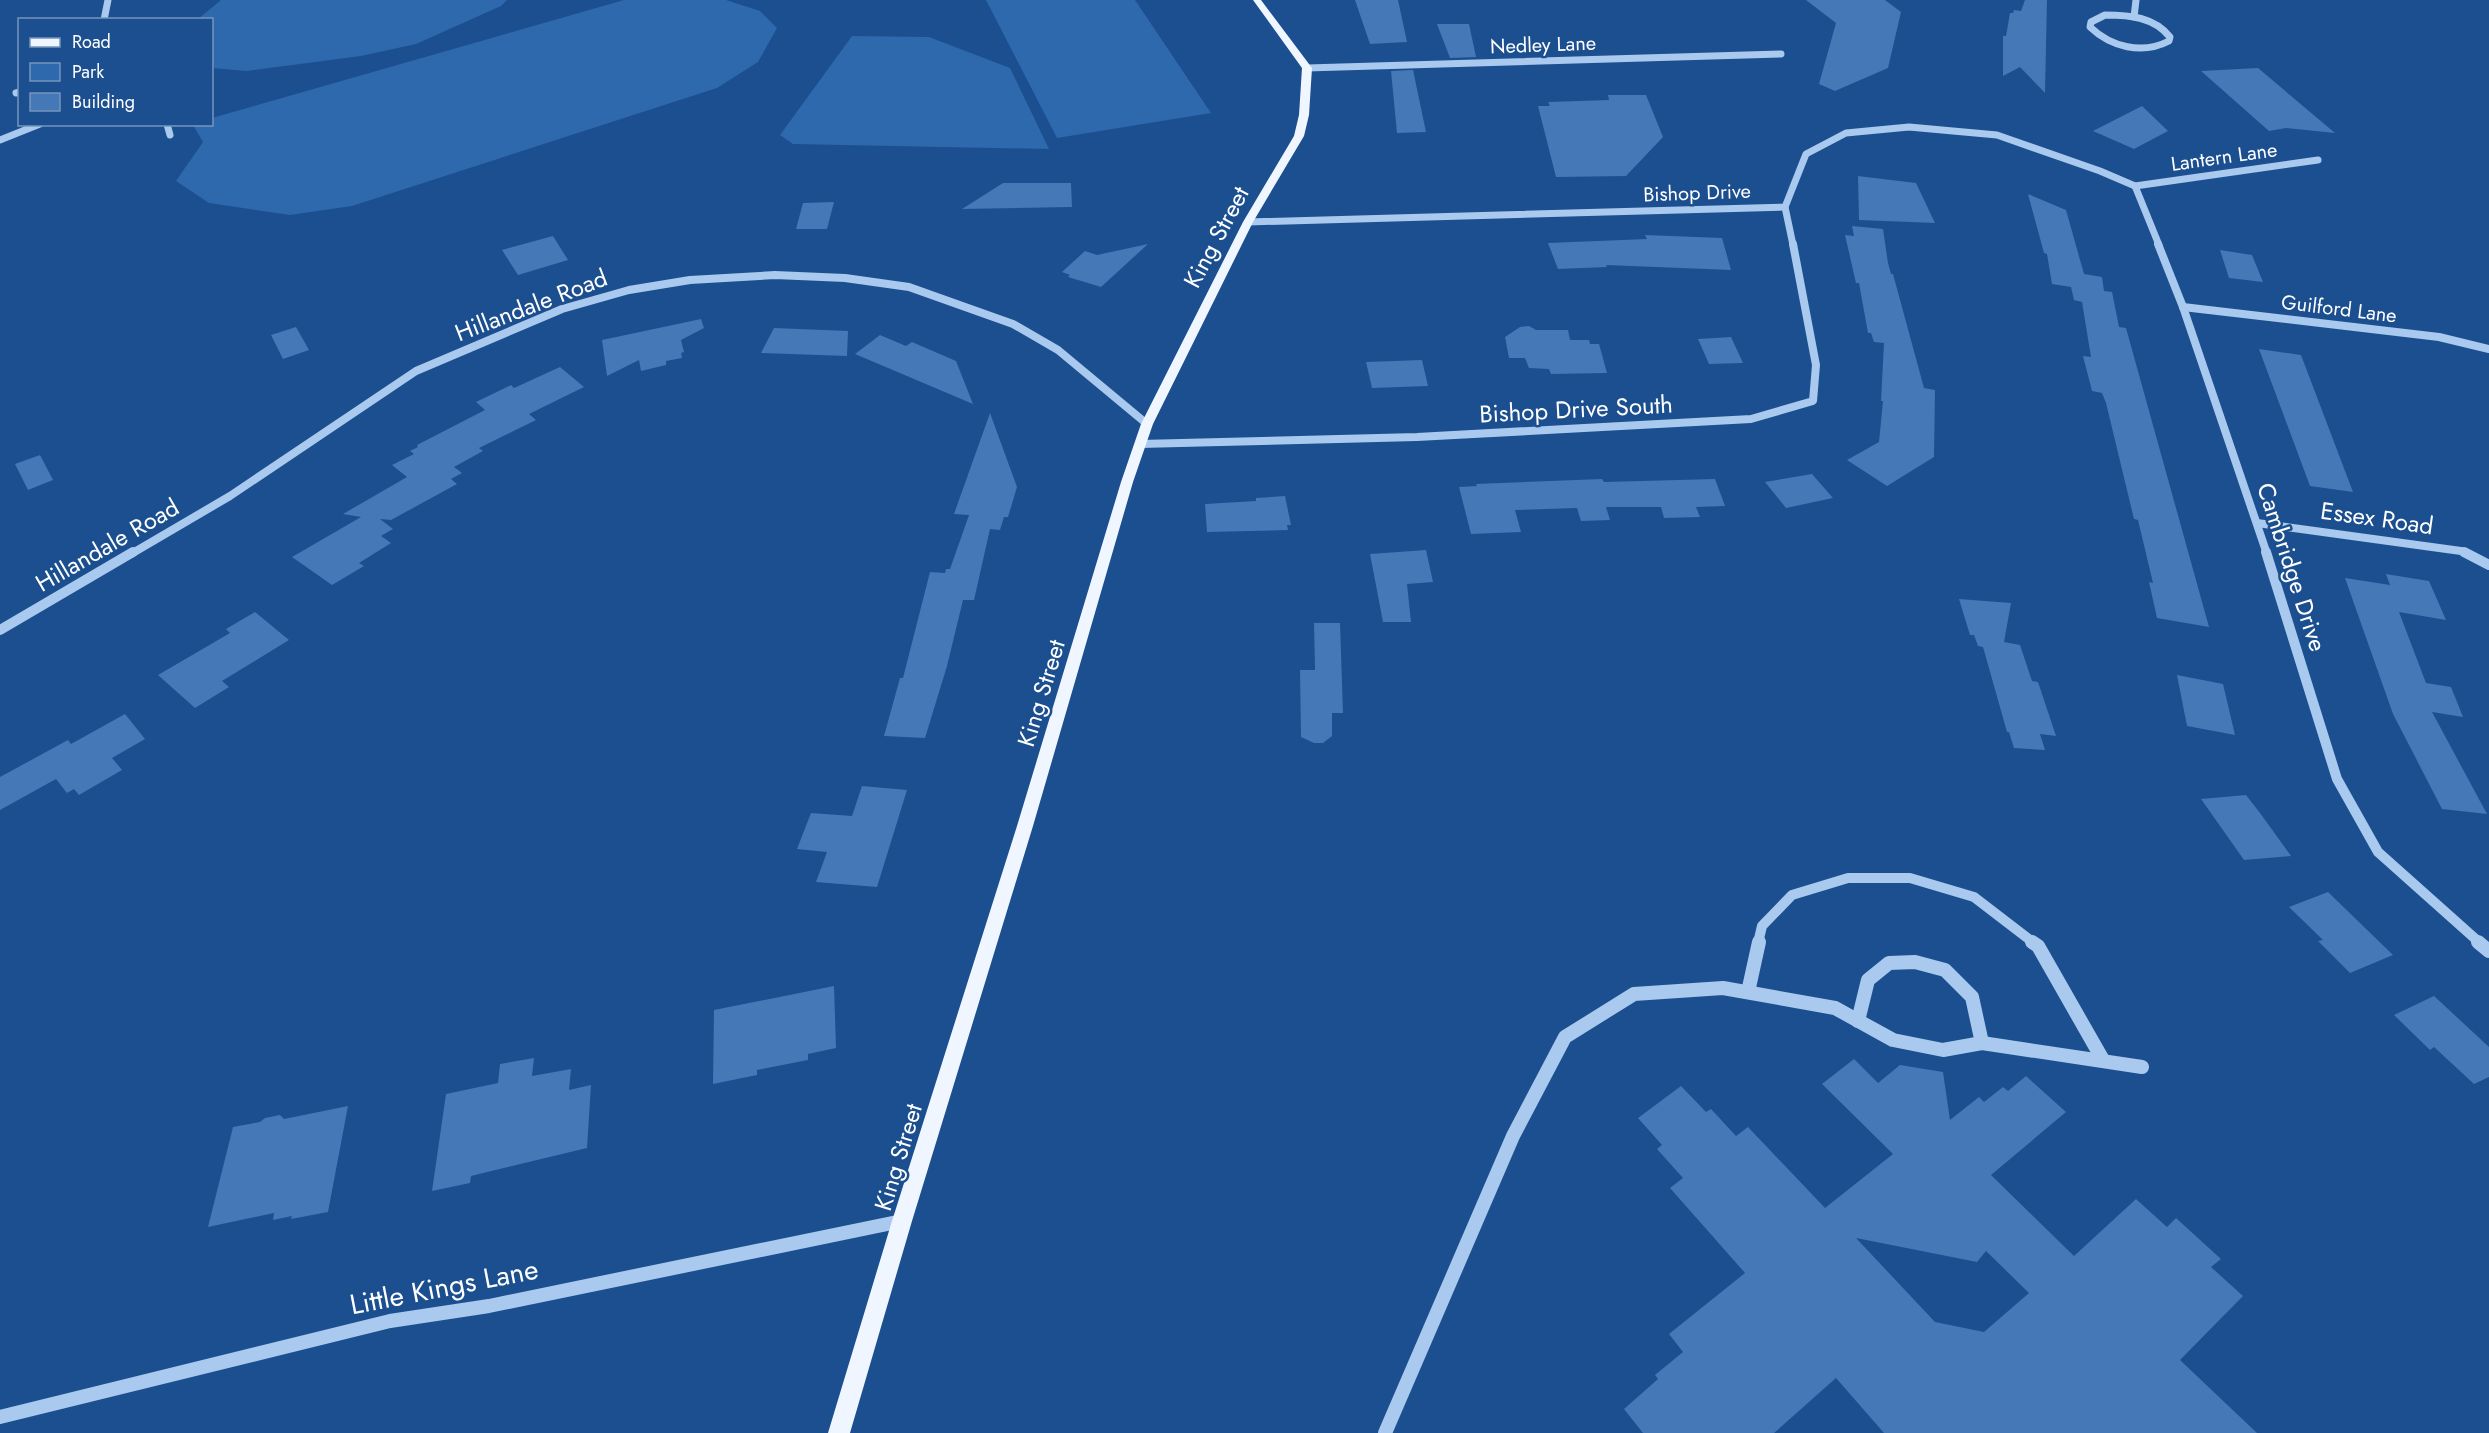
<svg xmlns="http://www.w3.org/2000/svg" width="2489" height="1433" viewBox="0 0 2489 1433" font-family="Jost,sans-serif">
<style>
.green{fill:#2e69ad}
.building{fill:#4478b7;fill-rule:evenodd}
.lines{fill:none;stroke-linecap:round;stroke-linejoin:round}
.minor-far3{stroke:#a9c9ee;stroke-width:7}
.minor-far2{stroke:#a9c9ee;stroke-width:8}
.minor-far1{stroke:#a9c9ee;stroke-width:10}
.minor{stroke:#a9c9ee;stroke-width:14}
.major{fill:#f0f6ff;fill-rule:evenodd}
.labels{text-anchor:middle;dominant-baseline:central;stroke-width:5;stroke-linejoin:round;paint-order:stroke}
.far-street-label{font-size:20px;fill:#fff;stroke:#1b4f8f}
.street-label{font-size:24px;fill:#fff;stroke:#1b4f8f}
.near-street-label{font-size:28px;fill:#fff;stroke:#1b4f8f}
</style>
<rect width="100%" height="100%" fill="#1b4f8f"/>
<g class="green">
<path d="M 221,0 L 507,0 L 501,6 L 416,44 L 361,56 L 246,71 L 212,68 L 212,20 L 198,19 Z"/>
<path d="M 624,0 L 726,0 L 760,11 L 777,28 L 758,62 L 717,88 L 352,206 L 290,215 L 209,203 L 176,181 L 203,142 L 193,125 L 212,124 L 212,118 Z"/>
<path d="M 986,0 L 1135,0 L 1211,113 L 1057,138 Z"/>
<path d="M 852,36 L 929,37 L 1010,68 L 1049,149 L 793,144 L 780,135 Z"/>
</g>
<g class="building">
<path d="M 1355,0 L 1398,0 L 1407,42 L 1370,44 Z"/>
<path d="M 1806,0 L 1885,0 L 1901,12 L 1888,68 L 1835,91 L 1819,84 L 1836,23 Z"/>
<path d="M 2025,0 L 2047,0 L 2045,93 L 2020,67 L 2003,76 L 2003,36 L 2006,36 L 2010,13 L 2013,13 L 2014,10 L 2021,11 Z"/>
<path d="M 1437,24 L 1469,24 L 1476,57 L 1450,58 Z"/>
<path d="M 2258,68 L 2335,133 L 2286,128 L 2269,131 L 2201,71 Z"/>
<path d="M 1413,70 L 1426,132 L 1397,133 L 1391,71 Z"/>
<path d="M 1608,95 L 1646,95 L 1663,137 L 1626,176 L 1556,177 L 1538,106 L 1550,106 L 1548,102 L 1609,100 Z"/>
<path d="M 2142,106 L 2168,131 L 2134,149 L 2093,131 Z"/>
<path d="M 1858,176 L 1916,183 L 1935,223 L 1859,220 Z"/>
<path d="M 1003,183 L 1071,183 L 1072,207 L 962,209 Z"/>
<path d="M 2028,194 L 2066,210 L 2084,274 L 2102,277 L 2104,291 L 2112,292 L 2119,327 L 2126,328 L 2209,627 L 2157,618 L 2149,582 L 2153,583 L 2138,520 L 2134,519 L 2106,403 L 2102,393 L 2092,391 L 2083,356 L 2091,357 L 2082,302 L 2074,300 L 2071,287 L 2052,284 L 2047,254 L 2044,253 Z"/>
<path d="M 834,202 L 827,229 L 796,229 L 803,203 Z"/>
<path d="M 1852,226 L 1883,229 L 1888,263 L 1891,274 L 1893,274 L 1924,388 L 1935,390 L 1934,457 L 1887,486 L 1847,460 L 1879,442 L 1883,401 L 1881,401 L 1884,343 L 1874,342 L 1871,333 L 1868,333 L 1859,283 L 1856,283 L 1845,235 L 1854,236 Z"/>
<path d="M 1645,235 L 1722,238 L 1731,270 L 1606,265 L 1607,267 L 1558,269 L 1548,243 L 1647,239 Z"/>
<path d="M 553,236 L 568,260 L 518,275 L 502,250 Z"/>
<path d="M 1148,244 L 1101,287 L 1068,277 L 1070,275 L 1062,272 L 1085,251 L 1097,255 Z"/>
<path d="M 2220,250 L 2252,255 L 2263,282 L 2229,278 Z"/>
<path d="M 701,319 L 704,328 L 681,340 L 684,352 L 681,353 L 682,358 L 666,361 L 666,365 L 641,371 L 639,360 L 607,376 L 602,340 Z"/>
<path d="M 1529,326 L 1536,330 L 1568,330 L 1570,340 L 1589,340 L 1590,344 L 1599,344 L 1607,373 L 1551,374 L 1549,369 L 1529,368 L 1525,358 L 1509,358 L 1505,337 L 1520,327 Z"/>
<path d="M 296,327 L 309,350 L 283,359 L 271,335 Z"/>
<path d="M 774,328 L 848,331 L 847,356 L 761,353 Z"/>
<path d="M 880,335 L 906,346 L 912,342 L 956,361 L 973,404 L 855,354 Z"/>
<path d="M 1731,337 L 1743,363 L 1709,364 L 1698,339 Z"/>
<path d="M 2259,349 L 2301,355 L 2353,492 L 2310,486 Z"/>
<path d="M 1422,360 L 1428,386 L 1372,388 L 1366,362 Z"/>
<path d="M 560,367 L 584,387 L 529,414 L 536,420 L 479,448 L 483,451 L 454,467 L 462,473 L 451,479 L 457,484 L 391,520 L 380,519 L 393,529 L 381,536 L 391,543 L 359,563 L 364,566 L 332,585 L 292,557 L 361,517 L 343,514 L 407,477 L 392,465 L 414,454 L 410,451 L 418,447 L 417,445 L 485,410 L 476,402 L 511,385 L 514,388 Z"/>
<path d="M 990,413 L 1017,487 L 1008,517 L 1004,517 L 1000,530 L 990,529 L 974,600 L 963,600 L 947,666 L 925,738 L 884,736 L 900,678 L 903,678 L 930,572 L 945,573 L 946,569 L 950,569 L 969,515 L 954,514 Z"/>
<path d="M 40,455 L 53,480 L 28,490 L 15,464 Z"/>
<path d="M 1812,474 L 1833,498 L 1786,508 L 1765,482 Z"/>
<path d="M 1602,479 L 1604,482 L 1715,479 L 1725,506 L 1696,507 L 1700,517 L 1664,518 L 1661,507 L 1606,507 L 1610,520 L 1581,521 L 1577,508 L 1515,510 L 1521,532 L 1471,534 L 1459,487 L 1477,486 L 1476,484 Z"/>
<path d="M 1285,496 L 1291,525 L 1287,525 L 1288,530 L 1207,532 L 1205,504 L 1256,501 L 1256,498 Z"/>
<path d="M 1426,550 L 1433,582 L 1407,584 L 1411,622 L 1383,622 L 1370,554 Z"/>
<path d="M 2386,574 L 2429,581 L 2446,620 L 2399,612 L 2426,683 L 2451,687 L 2463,717 L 2432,712 L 2487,814 L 2442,809 L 2393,714 L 2345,578 L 2390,585 Z"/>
<path d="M 1959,599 L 2011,603 L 2004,642 L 2020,645 L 2032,681 L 2038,682 L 2056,736 L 2040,734 L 2045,750 L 2014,748 L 2009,732 L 2007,732 L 1983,647 L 1978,646 L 1974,635 L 1970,635 Z"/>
<path d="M 255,612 L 289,640 L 222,681 L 229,687 L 195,708 L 158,675 L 230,633 L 226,629 Z"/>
<path d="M 1314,623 L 1340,623 L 1343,713 L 1332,713 L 1332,736 L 1323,743 L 1314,743 L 1301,737 L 1300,670 L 1315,670 Z"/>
<path d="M 2177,675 L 2223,684 L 2235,735 L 2187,726 Z"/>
<path d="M 125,714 L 145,739 L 112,758 L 122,770 L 79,795 L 74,789 L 67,793 L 56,779 L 0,810 L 0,777 L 68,740 L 71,744 Z"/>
<path d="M 862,786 L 907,790 L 877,887 L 816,882 L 827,852 L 797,849 L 811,813 L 852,816 Z"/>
<path d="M 2246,795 L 2260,813 L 2291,856 L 2244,860 L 2201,799 Z"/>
<path d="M 2328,892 L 2393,955 L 2350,973 L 2318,941 L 2323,940 L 2289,907 Z"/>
<path d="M 834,986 L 836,1048 L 808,1054 L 808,1060 L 757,1070 L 757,1075 L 713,1084 L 714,1010 Z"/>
<path d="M 2434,996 L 2489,1047 L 2489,1077 L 2474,1084 L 2434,1047 L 2430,1050 L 2394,1015 Z"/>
<path d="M 534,1058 L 532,1076 L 571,1069 L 569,1090 L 591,1085 L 587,1148 L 471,1176 L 470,1183 L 432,1191 L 446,1094 L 498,1083 L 500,1064 Z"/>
<path d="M 1854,1059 L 1878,1083 L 1900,1065 L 1943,1072 L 1950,1120 L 1979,1097 L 1984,1102 L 2003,1087 L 2008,1091 L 2026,1076 L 2066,1112 L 1991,1175 L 2074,1256 L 2136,1199 L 2167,1227 L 2176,1218 L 2221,1259 L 2211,1267 L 2243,1296 L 2180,1360 L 2257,1433 L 1884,1433 L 1836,1378 L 1774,1433 L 1643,1433 L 1624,1409 L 1658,1379 L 1655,1375 L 1683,1352 L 1669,1334 L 1745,1273 L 1670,1188 L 1683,1178 L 1657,1149 L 1662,1145 L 1638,1118 L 1681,1086 L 1706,1112 L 1711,1109 L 1736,1136 L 1748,1127 L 1825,1208 L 1893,1154 L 1822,1084 ZM 1856,1238 L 1977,1262 L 1986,1251 L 2029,1293 L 1984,1332 L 1935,1322 Z"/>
<path d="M 348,1106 L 328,1212 L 291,1219 L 292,1216 L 273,1220 L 274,1213 L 208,1227 L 233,1127 L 260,1122 L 265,1118 L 280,1115 L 284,1119 Z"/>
</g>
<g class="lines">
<g class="minor-far3">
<path d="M 2105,15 C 2130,15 2154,17 2170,37 L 2169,41 C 2142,55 2111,47 2090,27 L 2091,22 Z"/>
<path d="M 2134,17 L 2136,0"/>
<path d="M 104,20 L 108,0"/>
<path d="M 1307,68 L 1781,54"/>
<path d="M 16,93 L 20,92"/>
<path d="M 167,124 L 170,135"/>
<path d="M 0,140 L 40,124"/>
<path d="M 2135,186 L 2318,160"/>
<path d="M 1785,207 L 1793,245"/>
<path d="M 1248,222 L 1785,207 L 1806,154 L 1846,133 L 1909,127 L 1997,135 L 2100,171 L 2135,186 L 2159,245"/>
</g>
<g class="minor-far2">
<path d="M 2158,244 L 2183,307 L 2267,554"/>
<path d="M 2183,307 L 2439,337 L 2489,349"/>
<path d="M 1140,444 L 1417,437 L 1751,419 L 1813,401 L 1816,365 L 1793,244"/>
<path d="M 2257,523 L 2461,551 L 2467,554"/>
<path d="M 131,554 L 230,496 L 416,371 L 562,309 L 629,290 L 690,280 L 775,275 L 845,278 L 909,287 L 1013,324 L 1058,350 L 1147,424"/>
</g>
<g class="minor-far1">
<path d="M 2266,552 L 2337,779 L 2378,852 L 2480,943"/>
<path d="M 2464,552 L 2489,565"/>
<path d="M 0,630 L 133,552"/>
<path d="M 1758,943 L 1762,926 L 1792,895 L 1848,878 L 1910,878 L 1974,897 L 2034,943"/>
</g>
<g class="minor">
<path d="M 2032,942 L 2038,946 L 2103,1060"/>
<path d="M 2478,942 L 2489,951"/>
<path d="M 1748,992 L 1759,942"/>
<path d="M 1858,1021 L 1868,980 L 1889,963 L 1915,962 L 1945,970 L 1972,997 L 1982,1043"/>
<path d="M 0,1417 L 390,1321 L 489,1306 L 902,1221"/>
<path d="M 1385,1433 L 1513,1136 L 1565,1037 L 1634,994 L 1723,988 L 1835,1008 L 1893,1040 L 1943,1050 L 1982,1043 L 2142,1067"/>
</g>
<path class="major" d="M 1253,0 L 1261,0 L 1312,68 L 1309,115 L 1304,136 L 1253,222 L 1153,424 L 1133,482 L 1033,826 L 912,1221 L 850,1433 L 828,1433 L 892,1221 L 1017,826 L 1121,482 L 1141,424 L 1243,222 L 1294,136 L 1299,115 L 1302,68 Z"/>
</g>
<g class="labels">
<g class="far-street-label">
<text transform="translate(1543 45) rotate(-2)">Nedley Lane</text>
<text transform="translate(2224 157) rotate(-8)">Lantern Lane</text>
<text transform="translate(1697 193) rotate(-2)">Bishop Drive</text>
<text transform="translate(2339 309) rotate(7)">Guilford Lane</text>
</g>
<g class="street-label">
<text transform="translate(1216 237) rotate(-62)">King Street</text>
<text transform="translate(531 305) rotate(-21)">Hillandale Road</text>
<text transform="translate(1576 409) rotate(-3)">Bishop Drive South</text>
<text transform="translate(2377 518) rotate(8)">Essex Road</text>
<text transform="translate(107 545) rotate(-30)">Hillandale Road</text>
<text transform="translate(2292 567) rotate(72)">Cambridge Drive</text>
<text transform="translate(1041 693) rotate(-73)">King Street</text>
<text transform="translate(898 1157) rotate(-73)">King Street</text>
</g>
<g class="near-street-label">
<text transform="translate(444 1287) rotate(-11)">Little Kings Lane</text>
</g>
</g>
<rect x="18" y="18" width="195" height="108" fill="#1b4f8f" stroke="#7695bc" stroke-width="1.5"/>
<rect x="30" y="38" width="30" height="9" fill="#f0f6ff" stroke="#7695bc" stroke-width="1.5"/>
<text x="72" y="48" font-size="18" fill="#ffffff">Road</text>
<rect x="30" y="63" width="30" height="18" fill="#2e69ad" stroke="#7695bc" stroke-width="1.5"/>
<text x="72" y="78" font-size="18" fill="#ffffff">Park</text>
<rect x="30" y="93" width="30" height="18" fill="#4478b7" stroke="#7695bc" stroke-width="1.5"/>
<text x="72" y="108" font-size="18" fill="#ffffff">Building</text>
</svg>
